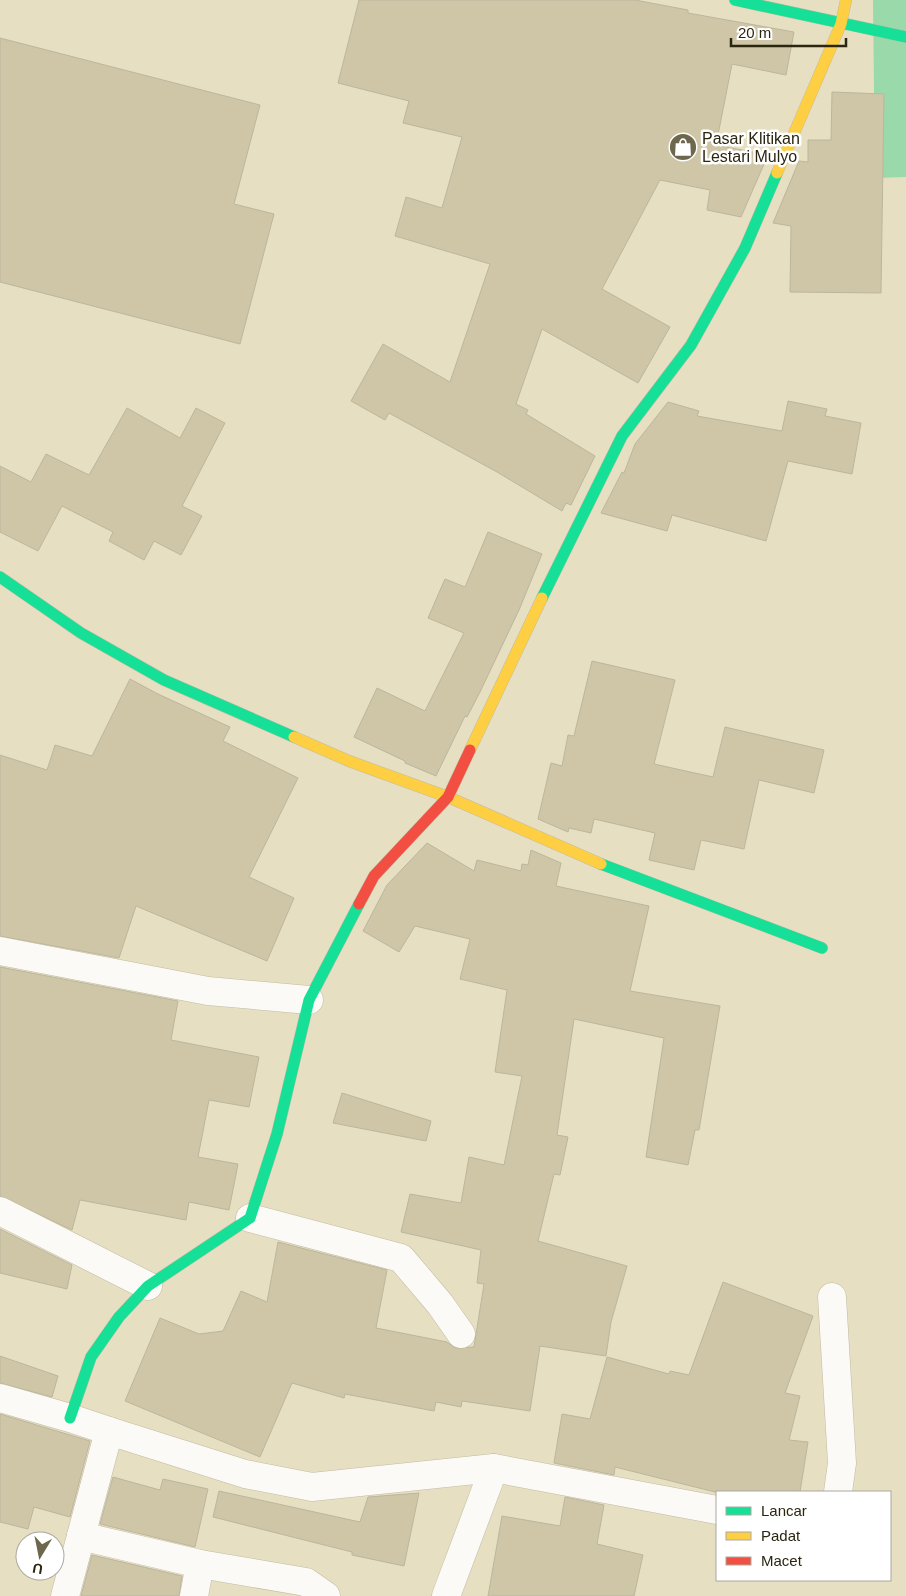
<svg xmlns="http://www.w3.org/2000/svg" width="906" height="1596" viewBox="0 0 906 1596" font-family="Arial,sans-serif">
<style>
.water{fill:#99d9aa}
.building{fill:#cec6a6;stroke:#bcb69e}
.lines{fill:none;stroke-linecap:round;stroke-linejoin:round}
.street-casing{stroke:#c0bba3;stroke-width:29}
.fast-casing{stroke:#c0bba3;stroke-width:12}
.slow-casing{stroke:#c0bba3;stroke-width:12}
.jam-casing{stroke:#c0bba3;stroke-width:12}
.street{stroke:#fbfaf6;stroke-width:28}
.fast{stroke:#16e098;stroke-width:11}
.slow{stroke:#ffcf43;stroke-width:11}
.jam{stroke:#f24e42;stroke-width:11}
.labels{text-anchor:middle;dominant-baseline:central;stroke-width:5;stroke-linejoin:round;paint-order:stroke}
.poi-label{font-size:16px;fill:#2b2610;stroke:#fff;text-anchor:start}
</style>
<rect width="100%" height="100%" fill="#e7dfc1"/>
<path class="water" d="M 873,0 L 906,0 L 906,177 L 875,178 Z"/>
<g class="building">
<path d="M 359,0 L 635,0 L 688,10 L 688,13 L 794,32 L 786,75 L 732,64 L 716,145 L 768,155 L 741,217 L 707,210 L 710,190 L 660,180 L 602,289 L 670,327 L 638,383 L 542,329 L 516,404 L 528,410 L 526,414 L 595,456 L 571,505 L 566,503 L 562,511 L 497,472 L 389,413 L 385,420 L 351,401 L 383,344 L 450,382 L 490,264 L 395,236 L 406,197 L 442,208 L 462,137 L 403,123 L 409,101 L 338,83 Z"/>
<path d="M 0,38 L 260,105 L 234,204 L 274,214 L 240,344 L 0,282 Z"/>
<path d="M 832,92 L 884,94 L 881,293 L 790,292 L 791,226 L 773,223 L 799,161 L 808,162 L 808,140 L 831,140 Z"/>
<path d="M 788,401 L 827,409 L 825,416 L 861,423 L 852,474 L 788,461 L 766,541 L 672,515 L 667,531 L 601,513 L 622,472 L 624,473 L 635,444 L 668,402 L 699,411 L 697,416 L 782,431 Z"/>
<path d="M 127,408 L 180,438 L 196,408 L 225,423 L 182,506 L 202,516 L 181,555 L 154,541 L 144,560 L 109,541 L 113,532 L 62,506 L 38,551 L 0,532 L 0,466 L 31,482 L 46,454 L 89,475 Z"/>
<path d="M 488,532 L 542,554 L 519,610 L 480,692 L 467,717 L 465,716 L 436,776 L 405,763 L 405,761 L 354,737 L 377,688 L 425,711 L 464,633 L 428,618 L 445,579 L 465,587 Z"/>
<path d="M 592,661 L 675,680 L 654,764 L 713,777 L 725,727 L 824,750 L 814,793 L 759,780 L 744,849 L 701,840 L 694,870 L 649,860 L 655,833 L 594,819 L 591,833 L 569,828 L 568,832 L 538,819 L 551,763 L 562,766 L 568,735 L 574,736 Z"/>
<path d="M 130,679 L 158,694 L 230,727 L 223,741 L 298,778 L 249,877 L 294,898 L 267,961 L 136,906 L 119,958 L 0,936 L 0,755 L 47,770 L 55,745 L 92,756 Z"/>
<path d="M 427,843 L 474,871 L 477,860 L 521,871 L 522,864 L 528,865 L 531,850 L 561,863 L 556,886 L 649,906 L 630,991 L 720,1006 L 699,1130 L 695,1130 L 688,1165 L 646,1157 L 664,1038 L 574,1019 L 557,1135 L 568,1137 L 560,1175 L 554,1174 L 538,1241 L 627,1266 L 611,1322 L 606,1356 L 540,1346 L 530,1411 L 462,1401 L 461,1407 L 436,1402 L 434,1411 L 345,1394 L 344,1398 L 292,1383 L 260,1457 L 125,1401 L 160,1318 L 199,1334 L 223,1331 L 241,1291 L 267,1302 L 278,1242 L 387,1270 L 376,1328 L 447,1342 L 455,1348 L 474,1347 L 484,1284 L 477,1283 L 481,1250 L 401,1232 L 410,1194 L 461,1203 L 469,1157 L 504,1165 L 522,1076 L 495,1072 L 507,990 L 460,979 L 470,939 L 415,926 L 399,952 L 363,931 L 387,885 Z"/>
<path d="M 0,967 L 178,1001 L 171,1040 L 259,1057 L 249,1107 L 209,1100 L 198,1157 L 238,1164 L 229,1210 L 189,1202 L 186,1220 L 80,1200 L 72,1230 L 0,1196 Z"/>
<path d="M 342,1093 L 431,1121 L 426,1141 L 333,1123 Z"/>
<path d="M 0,1229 L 72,1265 L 67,1289 L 0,1273 Z"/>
<path d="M 723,1282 L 813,1316 L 785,1393 L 800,1396 L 789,1440 L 808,1442 L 800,1492 L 715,1492 L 615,1467 L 614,1475 L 554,1463 L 562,1414 L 590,1419 L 607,1357 L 669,1374 L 670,1371 L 689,1375 Z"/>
<path d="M 0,1356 L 58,1376 L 52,1397 L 0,1383 Z"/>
<path d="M 0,1414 L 90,1441 L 70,1517 L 34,1507 L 28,1529 L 0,1522 Z"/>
<path d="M 113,1477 L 160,1490 L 163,1479 L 208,1489 L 195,1547 L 100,1524 Z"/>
<path d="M 219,1491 L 360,1522 L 368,1497 L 419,1493 L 404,1566 L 352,1555 L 352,1552 L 213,1517 Z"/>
<path d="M 565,1497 L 604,1505 L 597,1544 L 643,1555 L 634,1596 L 488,1596 L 502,1516 L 560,1526 Z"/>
<path d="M 92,1555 L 182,1576 L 179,1596 L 81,1596 Z"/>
</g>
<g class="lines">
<defs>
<g id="street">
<path d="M 0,951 L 208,991 L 309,1000"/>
<path d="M 0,1211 L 148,1286"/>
<path d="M 250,1218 L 401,1258 L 440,1304 L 461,1334"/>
<path d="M 832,1297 L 842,1463 L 838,1492"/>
<path d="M 0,1398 L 70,1418 L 109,1431 L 81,1536 L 200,1564 L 306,1582 L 326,1596"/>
<path d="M 109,1431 L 245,1474 L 312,1487 L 494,1468 L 717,1510"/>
<path d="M 65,1596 L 81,1536"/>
<path d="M 194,1596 L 200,1564"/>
<path d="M 446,1596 L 494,1468"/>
</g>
<g id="fast">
<path d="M 735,0 L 906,37"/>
<path d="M 0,577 L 81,633 L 164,680 L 294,737"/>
<path d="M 542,598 L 622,436 L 691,345 L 745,248 L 777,173"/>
<path d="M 601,864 L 822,948"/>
<path d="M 70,1418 L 91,1357 L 119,1317 L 148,1286 L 250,1218 L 277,1134 L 309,1000 L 359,904"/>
</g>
<g id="slow">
<path d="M 777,173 L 841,24 L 846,0"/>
<path d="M 294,737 L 349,761 L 448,797 L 601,864"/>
<path d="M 470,750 L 542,598"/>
</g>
<path id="jam" d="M 359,904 L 374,876 L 448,797 L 470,750"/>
</defs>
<use href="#street" class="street-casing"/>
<use href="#fast" class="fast-casing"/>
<use href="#slow" class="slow-casing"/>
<use href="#jam" class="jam-casing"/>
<use href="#street" class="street"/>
<use href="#fast" class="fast"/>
<use href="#slow" class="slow"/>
<use href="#jam" class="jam"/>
</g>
<defs>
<symbol id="shop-disc" viewBox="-11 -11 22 22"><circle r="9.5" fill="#6d674e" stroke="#fff"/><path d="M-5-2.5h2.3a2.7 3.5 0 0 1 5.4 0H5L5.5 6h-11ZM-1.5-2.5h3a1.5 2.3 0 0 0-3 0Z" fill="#fff"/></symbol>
</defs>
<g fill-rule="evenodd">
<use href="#shop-disc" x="667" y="131" width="32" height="32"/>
</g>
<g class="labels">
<g class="poi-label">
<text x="702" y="138">Pasar Klitikan<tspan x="702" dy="18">Lestari Mulyo</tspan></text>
</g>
</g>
<rect x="716" y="1491" width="175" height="90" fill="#ffffff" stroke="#aaa89f"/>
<rect x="726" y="1507" width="25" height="8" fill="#16e098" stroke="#aaa89f"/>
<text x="761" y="1516" font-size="15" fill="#2b2610">Lancar</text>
<rect x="726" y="1532" width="25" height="8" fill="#ffcf43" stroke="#aaa89f"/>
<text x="761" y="1541" font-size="15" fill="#2b2610">Padat</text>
<rect x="726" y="1557" width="25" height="8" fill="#f24e42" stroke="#aaa89f"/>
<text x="761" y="1566" font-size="15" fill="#2b2610">Macet</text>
<g transform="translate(40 1556) rotate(190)"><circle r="24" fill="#ffffff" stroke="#aaa89f"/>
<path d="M0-4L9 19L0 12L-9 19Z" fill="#6d674e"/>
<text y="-8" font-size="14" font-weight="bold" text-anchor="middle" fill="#2b2610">U</text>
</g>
<path d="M731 38v8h115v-8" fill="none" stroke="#2b2610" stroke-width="2.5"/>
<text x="738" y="38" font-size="15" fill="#2b2610" stroke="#ffffff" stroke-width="4" paint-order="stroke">20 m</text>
</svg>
